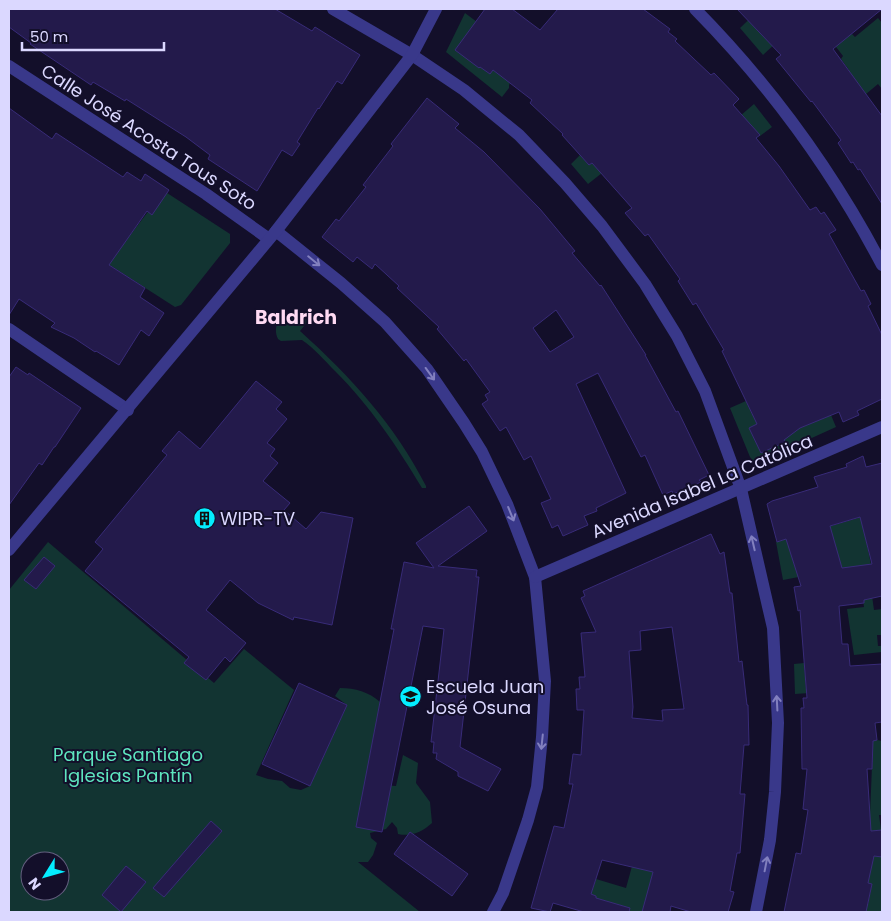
<svg xmlns="http://www.w3.org/2000/svg" width="891" height="921" viewBox="0 0 891 921" font-family="Poppins,sans-serif">
<style>
.green{fill:#123432;fill-rule:evenodd}
.building{fill:#231a4b;stroke:#382b78;fill-rule:evenodd}
.lines{fill:none;stroke-linecap:round;stroke-linejoin:round}
.minor{stroke:#39388a;stroke-width:12}
.oneway{stroke:#8280bf}
.labels{text-anchor:middle;dominant-baseline:central;stroke-width:4;stroke-linejoin:round;paint-order:stroke}
.street-label{font-size:18px;fill:#dbd8ff;stroke:#130f2a}
.poi-label{font-size:18px;fill:#dbd8ff;stroke:#130f2a;text-anchor:start}
.park-label{font-size:18px;fill:#5ee5bf;stroke:#130f2a}
.neighbourhood-label{font-size:19px;font-weight:bold;fill:#ffdaf3;stroke:#130f2a}
</style>
<rect width="100%" height="100%" fill="#130f2a"/>
<g class="green">
<path d="M 760,9 L 808,9 L 810,11 L 763,55 L 740,28 Z"/>
<path d="M 465,13 L 521,55 L 509,85 L 509,88 L 502,97 L 446,52 Z"/>
<path d="M 878,18 L 882,23 L 882,89 L 878,84 L 866,94 L 826,89 L 849,70 L 841,59 L 843,56 L 830,39 L 852,34 L 855,37 Z"/>
<path d="M 754,104 L 772,127 L 760,136 L 748,122 L 746,123 L 740,116 Z"/>
<path d="M 580,155 L 589,165 L 592,163 L 602,173 L 588,184 L 571,164 Z"/>
<path d="M 164,191 L 230,234 L 230,243 L 181,305 L 175,307 L 108,264 Z"/>
<path d="M 294,312 L 298,313 L 308,321 L 300,331 C 351,377 395,425 426,486 L 426,488 L 422,488 C 396,445 371,407 335,371 C 325,361 314,348 302,340 L 281,341 L 278,339 C 272,326 280,313 294,312 Z"/>
<path d="M 746,401 L 752,414 L 799,428 L 824,418 L 822,412 L 826,403 L 836,427 L 761,461 L 753,461 L 750,457 L 730,408 Z"/>
<path d="M 882,495 L 882,500 L 881,501 L 882,507 L 882,535 L 866,539 L 871,565 L 830,570 L 830,571 L 783,580 L 776,542 L 858,518 L 877,496 Z"/>
<path d="M 48,542 L 214,683 L 244,649 L 294,690 L 256,775 L 268,779 L 282,781 L 290,788 L 301,790 L 310,786 L 347,705 L 335,696 L 340,688 C 355,688 369,692 380,702 L 366,784 L 396,786 L 403,755 L 418,763 L 416,783 L 430,802 L 432,823 C 422,832 411,837 398,834 L 397,828 L 392,822 L 386,829 L 370,833 L 371,838 L 377,843 L 373,855 L 368,862 L 358,862 L 420,912 L 9,912 L 9,590 ZM 30,861 L 60,861 L 60,891 L 30,891 Z"/>
<path d="M 870,582 L 874,610 L 882,609 L 882,635 L 877,635 L 878,646 L 882,646 L 882,652 L 854,655 L 847,609 L 864,607 L 861,583 Z"/>
<path d="M 804,663 L 806,689 L 849,686 L 856,666 L 882,665 L 882,688 L 795,694 L 794,664 Z"/>
<path d="M 877,740 L 882,741 L 882,815 L 879,815 L 881,830 L 881,856 L 882,857 L 882,912 L 857,912 L 790,899 L 868,904 L 872,884 L 865,883 L 859,841 L 870,815 L 873,741 Z"/>
<path d="M 634,859 L 655,871 L 643,910 L 649,912 L 616,912 L 617,909 L 596,898 L 596,896 L 591,894 L 596,879 L 626,888 Z"/>
</g>
<g class="building">
<path d="M 9,9 L 275,9 L 312,31 L 315,27 L 360,55 L 342,84 L 337,81 L 319,109 L 318,108 L 297,142 L 300,144 L 292,156 L 282,150 L 257,191 L 208,159 L 210,155 L 186,137 L 126,99 L 125,101 L 93,82 L 91,85 L 30,44 L 31,43 L 9,27 Z"/>
<path d="M 485,9 L 512,9 L 540,30 L 558,9 L 643,9 L 670,29 L 668,32 L 677,39 L 675,41 L 711,75 L 714,73 L 739,99 L 733,105 L 760,135 L 756,138 L 779,166 L 810,210 L 816,207 L 821,214 L 824,212 L 836,230 L 829,234 L 861,291 L 864,290 L 871,304 L 868,306 L 882,335 L 882,399 L 857,411 L 859,415 L 843,422 L 839,412 L 800,428 L 784,440 L 785,442 L 761,453 L 749,428 L 757,424 L 722,351 L 724,350 L 696,303 L 693,305 L 678,281 L 680,279 L 648,234 L 645,236 L 625,213 L 632,208 L 592,163 L 589,165 L 562,135 L 563,134 L 530,103 L 532,100 L 493,70 L 490,74 L 480,67 L 479,68 L 455,50 Z"/>
<path d="M 737,9 L 882,9 L 833,49 L 882,116 L 882,204 L 860,169 L 858,170 L 853,162 L 851,163 L 838,143 L 841,140 L 812,101 L 811,102 L 776,59 L 781,55 Z"/>
<path d="M 427,98 L 459,124 L 455,128 L 484,152 L 540,209 L 575,251 L 572,253 L 600,286 L 601,285 L 646,355 L 645,355 L 676,412 L 678,411 L 709,475 L 699,480 L 701,482 L 673,494 L 672,491 L 663,495 L 645,455 L 641,457 L 598,373 L 576,384 L 626,493 L 596,508 L 597,511 L 584,516 L 588,525 L 563,536 L 558,525 L 552,528 L 541,503 L 551,499 L 531,456 L 524,460 L 506,427 L 500,431 L 482,404 L 488,400 L 485,395 L 490,392 L 466,359 L 464,361 L 437,329 L 439,327 L 397,288 L 399,286 L 375,264 L 372,269 L 357,257 L 353,262 L 322,237 L 336,219 L 339,221 L 366,187 L 363,185 L 393,146 L 391,144 ZM 556,310 L 574,337 L 550,352 L 533,328 Z"/>
<path d="M 9,108 L 52,139 L 56,133 L 123,177 L 127,172 L 141,181 L 145,174 L 169,190 L 152,215 L 147,211 L 109,265 L 145,288 L 140,297 L 164,313 L 149,336 L 141,330 L 119,365 L 96,351 L 95,352 L 74,338 L 51,327 L 55,323 L 19,299 L 9,315 Z"/>
<path d="M 16,367 L 28,375 L 29,373 L 81,408 L 55,447 L 54,447 L 42,465 L 39,463 L 9,505 L 9,377 Z"/>
<path d="M 256,381 L 282,402 L 276,409 L 287,419 L 267,443 L 275,449 L 270,456 L 278,463 L 263,481 L 290,503 L 284,510 L 306,529 L 321,512 L 353,518 L 332,625 L 294,617 L 293,620 L 258,603 L 230,580 L 206,610 L 246,643 L 230,662 L 225,657 L 206,680 L 184,663 L 189,657 L 85,571 L 103,549 L 95,542 L 167,455 L 162,451 L 179,431 L 200,449 Z"/>
<path d="M 863,456 L 866,467 L 882,463 L 882,596 L 864,600 L 864,603 L 839,606 L 842,644 L 848,644 L 850,666 L 882,664 L 882,722 L 875,723 L 877,740 L 873,741 L 872,769 L 867,769 L 871,831 L 882,830 L 882,857 L 874,856 L 868,883 L 872,884 L 866,912 L 784,912 L 796,853 L 801,854 L 808,810 L 803,809 L 807,769 L 802,769 L 801,708 L 804,708 L 803,698 L 807,698 L 800,610 L 798,611 L 794,587 L 801,586 L 786,539 L 777,542 L 767,504 L 772,501 L 818,487 L 814,477 L 847,467 L 846,464 ZM 860,517 L 872,564 L 842,568 L 830,526 Z"/>
<path d="M 469,506 L 487,531 L 438,566 L 477,570 L 476,577 L 479,577 L 460,747 L 501,769 L 488,791 L 458,776 L 458,772 L 436,759 L 437,753 L 433,753 L 434,742 L 431,742 L 444,629 L 423,626 L 382,832 L 356,827 L 394,629 L 391,629 L 404,562 L 434,568 L 416,543 Z"/>
<path d="M 711,534 L 720,554 L 724,552 L 730,593 L 732,593 L 739,662 L 742,661 L 747,705 L 748,705 L 749,745 L 744,745 L 740,794 L 745,794 L 740,853 L 737,853 L 730,891 L 734,892 L 728,912 L 691,912 L 671,906 L 670,912 L 642,912 L 653,872 L 602,860 L 591,894 L 596,896 L 596,898 L 630,908 L 629,912 L 584,912 L 553,903 L 550,912 L 531,908 L 554,826 L 564,828 L 573,784 L 569,784 L 573,754 L 581,755 L 584,710 L 577,710 L 576,689 L 580,689 L 579,677 L 585,677 L 581,633 L 596,632 L 581,598 L 585,596 L 583,591 ZM 672,627 L 684,709 L 662,710 L 663,721 L 632,718 L 633,707 L 629,651 L 641,650 L 640,631 Z"/>
<path d="M 44,557 L 55,566 L 36,589 L 24,580 Z"/>
<path d="M 299,683 L 347,705 L 310,786 L 262,764 Z"/>
<path d="M 211,821 L 222,831 L 164,897 L 153,888 Z"/>
<path d="M 410,832 L 468,874 L 452,896 L 394,854 Z"/>
<path d="M 126,866 L 146,882 L 121,912 L 102,895 Z"/>
</g>
<g class="lines">
<g class="minor">
<path d="M 333,9 L 412,55 L 464,90 L 519,135 L 565,183 L 602,226 L 645,284 L 677,336 L 705,391 L 741,489 L 773,628 L 778,723 L 775,792 L 770,840 L 756,912"/>
<path d="M 695,9 C 770,85 832,170 882,265"/>
<path d="M 9,66 L 206,194 L 269,239"/>
<path d="M 276,231 L 341,283 L 385,322 L 427,369 L 464,423 L 482,452 L 507,504 L 535,577 L 545,681 L 542,737 L 537,787 L 528,820 L 503,893 L 493,912"/>
<path d="M 9,329 L 128,410"/>
<path d="M 9,550 L 276,231 L 412,55 L 436,9"/>
<path d="M 535,577 L 882,427"/>
</g>
</g>
<defs><path id="oneway-shaft" d="M-6 0H5M1.5-3L5.5 0L1.5 3" fill="none" stroke-width="1.6" stroke-linecap="round" stroke-linejoin="round" transform="scale(1.25)"/></defs>
<g class="oneway">
<use href="#oneway-shaft" transform="translate(314 261) rotate(39)"/>
<use href="#oneway-shaft" transform="translate(430 374) rotate(54)"/>
<use href="#oneway-shaft" transform="translate(511 514) rotate(68)"/>
<use href="#oneway-shaft" transform="translate(753 543) rotate(-103)"/>
<use href="#oneway-shaft" transform="translate(777 703) rotate(-93)"/>
<use href="#oneway-shaft" transform="translate(542 742) rotate(96)"/>
<use href="#oneway-shaft" transform="translate(766 864) rotate(-79)"/>
</g>
<defs>
<symbol id="building-disc" viewBox="-11 -11 22 22"><circle r="9.5" fill="#04edff" stroke="#130f2a"/><path d="M-4-6H4V6H1V3H-1V6H-4ZM-2.5-4.3h1.7v1.8h-1.7ZM.8-4.3h1.7v1.8H.8ZM-2.5-1h1.7V.8h-1.7ZM.8-1h1.7V.8H.8Z" fill="#111"/></symbol>
<symbol id="school-disc" viewBox="-11 -11 22 22"><circle r="9.5" fill="#04edff" stroke="#130f2a"/><path d="M0-5L7-2L0 1L-7-2ZM-4 1L0 2.5L4 1V4Q0 6-4 4Z" fill="#111"/></symbol>
</defs>
<g fill-rule="evenodd">
<use href="#building-disc" x="192" y="506" width="25" height="25"/>
<use href="#school-disc" x="398" y="684" width="25" height="25"/>
</g>
<g class="labels">
<g class="street-label">
<text transform="translate(149 137) rotate(33)">Calle José Acosta Tous Soto</text>
<text transform="translate(702 486) rotate(-23)">Avenida Isabel La Católica</text>
</g>
<g class="poi-label">
<text x="220" y="518">WIPR-TV</text>
<text x="426" y="686">Escuela Juan<tspan x="426" dy="21">José Osuna</tspan></text>
</g>
<g class="park-label">
<text x="128" y="754">Parque Santiago<tspan x="128" dy="21">Iglesias Pantín</tspan></text>
</g>
<g class="neighbourhood-label">
<text x="296" y="317">Baldrich</text>
</g>
</g>
<rect width="891" height="921" fill="none" stroke="#dbd8ff" stroke-width="20"/>
<g transform="translate(45 876) rotate(233)"><circle r="24" fill="#130f2a" stroke="#635f7f"/>
<path d="M0-4L9 19L0 12L-9 19Z" fill="#04edff"/>
<text y="-8" font-size="14" font-weight="bold" text-anchor="middle" fill="#dbd8ff">N</text>
</g>
<path d="M22 42v8h142v-8" fill="none" stroke="#dbd8ff" stroke-width="2.5"/>
<text x="30" y="42" font-size="15" fill="#dbd8ff" stroke="#130f2a" stroke-width="4" paint-order="stroke">50 m</text>
</svg>
